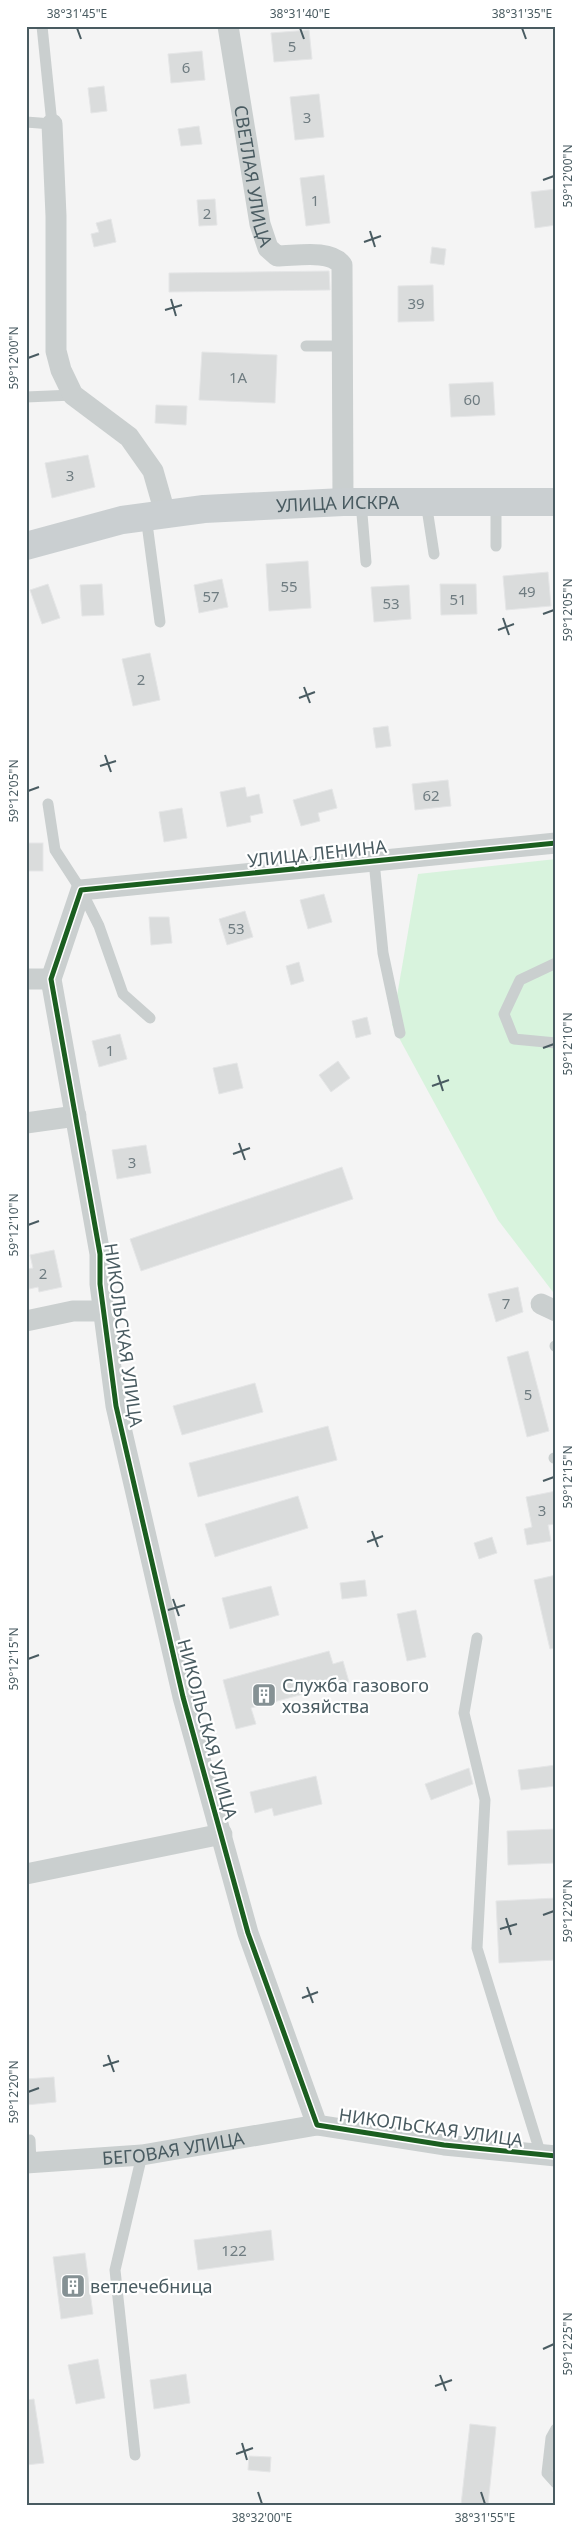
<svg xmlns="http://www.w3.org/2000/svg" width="582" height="2531" viewBox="0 0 582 2531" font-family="'Noto Sans',sans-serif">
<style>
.green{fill:#d8f3dd}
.building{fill:#dadcdc;stroke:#e5e6e7}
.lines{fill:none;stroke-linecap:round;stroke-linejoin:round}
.lane{stroke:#cacfcf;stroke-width:11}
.street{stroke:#cacfcf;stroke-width:21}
.secondary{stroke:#cacfd1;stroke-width:28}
.cycleway-casing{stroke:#fff;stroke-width:8}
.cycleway{stroke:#1b5e20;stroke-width:5}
.ticks{fill:none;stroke:#495b61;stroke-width:2}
.labels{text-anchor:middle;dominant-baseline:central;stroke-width:4.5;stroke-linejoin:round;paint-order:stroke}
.number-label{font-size:15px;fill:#6f7c81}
.street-label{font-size:18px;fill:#495b61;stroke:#fff}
.poi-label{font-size:18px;fill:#495b61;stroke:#fff;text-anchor:start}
.neatline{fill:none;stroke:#495b61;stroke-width:2}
.ticks-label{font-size:12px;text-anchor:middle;fill:#495b61}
</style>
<rect width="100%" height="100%" fill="#f4f4f4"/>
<path class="green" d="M 556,859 L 556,1296 L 498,1220 L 392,1025 L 418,874 Z"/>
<g class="building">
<path d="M 309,30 L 312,59 L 274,62 L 271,33 Z"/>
<path d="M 202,51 L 205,80 L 171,83 L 168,54 Z"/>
<path d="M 104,86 L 107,111 L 91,113 L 88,88 Z"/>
<path d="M 319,94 L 324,137 L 295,140 L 290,97 Z"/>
<path d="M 199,126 L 202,144 L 181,146 L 178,129 Z"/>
<path d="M 324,175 L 330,223 L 306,226 L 300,178 Z"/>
<path d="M 556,189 L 556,225 L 535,228 L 531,192 Z"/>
<path d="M 215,199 L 217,225 L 199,226 L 197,200 Z"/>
<path d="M 111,219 L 116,242 L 94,247 L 91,234 L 99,232 L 96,223 Z"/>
<path d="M 432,247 L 446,249 L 444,265 L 430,263 Z"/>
<path d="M 329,271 L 330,290 L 169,292 L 169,273 Z"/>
<path d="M 433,285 L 434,321 L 398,322 L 398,286 Z"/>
<path d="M 202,352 L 277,355 L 275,403 L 199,400 Z"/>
<path d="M 493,382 L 495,415 L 451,417 L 449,384 Z"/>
<path d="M 156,405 L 187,406 L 186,425 L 155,423 Z"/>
<path d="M 88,455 L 95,487 L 52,498 L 45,463 Z"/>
<path d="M 308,561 L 311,608 L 269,611 L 266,564 Z"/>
<path d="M 548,572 L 551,606 L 506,610 L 503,576 Z"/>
<path d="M 222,579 L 228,607 L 199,613 L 194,585 Z"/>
<path d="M 48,584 L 60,618 L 42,624 L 30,590 Z"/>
<path d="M 102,584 L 104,615 L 82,616 L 80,585 Z"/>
<path d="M 440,584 L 476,584 L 477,614 L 441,615 Z"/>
<path d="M 409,585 L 411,619 L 374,622 L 371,587 Z"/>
<path d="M 150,653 L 160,700 L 133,706 L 122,659 Z"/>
<path d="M 388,726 L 391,746 L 376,748 L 373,728 Z"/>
<path d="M 448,780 L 451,806 L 415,810 L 412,784 Z"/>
<path d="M 245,787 L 247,797 L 259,794 L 263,813 L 250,816 L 251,822 L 227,827 L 220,792 Z"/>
<path d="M 332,789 L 337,808 L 318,813 L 320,821 L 301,826 L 293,800 Z"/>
<path d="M 182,808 L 187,838 L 164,842 L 159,812 Z"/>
<rect x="26" y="843" width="17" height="28"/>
<path d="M 324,894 L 332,922 L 308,929 L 300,900 Z"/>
<path d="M 245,911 L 253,937 L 227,945 L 219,919 Z"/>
<path d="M 149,917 L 169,917 L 172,943 L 151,945 Z"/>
<path d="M 299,962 L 304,981 L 291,985 L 286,966 Z"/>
<path d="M 367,1017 L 371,1034 L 356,1038 L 352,1021 Z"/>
<path d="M 120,1034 L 127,1059 L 99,1067 L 92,1041 Z"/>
<path d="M 338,1061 L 350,1078 L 331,1092 L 319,1075 Z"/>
<path d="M 237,1063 L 243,1088 L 219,1094 L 213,1068 Z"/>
<path d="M 146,1145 L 151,1173 L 117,1179 L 112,1150 Z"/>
<path d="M 342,1167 L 353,1199 L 141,1271 L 130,1239 Z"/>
<path d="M 54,1250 L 62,1287 L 39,1292 L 38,1287 L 29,1289 L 26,1269 L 33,1268 L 30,1255 Z"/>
<path d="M 518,1287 L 523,1312 L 496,1322 L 488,1294 Z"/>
<path d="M 528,1351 L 549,1431 L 527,1437 L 507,1357 Z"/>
<path d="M 255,1383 L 263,1412 L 182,1435 L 173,1406 Z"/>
<path d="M 328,1426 L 337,1460 L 198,1497 L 189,1463 Z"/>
<path d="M 556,1491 L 556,1524 L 548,1525 L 551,1541 L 527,1545 L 524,1529 L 532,1527 L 526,1497 Z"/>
<path d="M 298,1496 L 308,1528 L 215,1557 L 205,1524 Z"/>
<path d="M 492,1537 L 497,1553 L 479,1559 L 474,1543 Z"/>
<path d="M 556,1575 L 556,1648 L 550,1649 L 534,1580 Z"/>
<path d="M 365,1580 L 367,1596 L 342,1599 L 340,1583 Z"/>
<path d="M 271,1586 L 279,1615 L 230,1629 L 222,1598 Z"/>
<path d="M 416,1610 L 426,1657 L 407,1661 L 397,1614 Z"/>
<path d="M 329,1651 L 333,1664 L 343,1661 L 349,1682 L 251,1708 L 256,1724 L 236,1729 L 223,1680 Z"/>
<path d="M 556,1765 L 556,1786 L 521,1790 L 518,1770 Z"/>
<path d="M 469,1768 L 473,1784 L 431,1800 L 425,1784 Z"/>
<path d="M 316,1776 L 322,1804 L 274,1816 L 272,1808 L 255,1813 L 250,1792 Z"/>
<path d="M 556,1829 L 556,1863 L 508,1865 L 507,1831 Z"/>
<path d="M 556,1898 L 556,1960 L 499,1963 L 496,1901 Z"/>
<path d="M 54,2077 L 56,2102 L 26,2105 L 26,2079 Z"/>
<path d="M 271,2230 L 274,2260 L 198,2270 L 194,2240 Z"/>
<path d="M 85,2253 L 93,2314 L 61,2319 L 53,2257 Z"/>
<path d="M 98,2359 L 105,2398 L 76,2404 L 68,2365 Z"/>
<path d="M 186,2374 L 190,2403 L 154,2409 L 150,2380 Z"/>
<path d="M 34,2399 L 44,2463 L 26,2465 L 26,2400 Z"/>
<path d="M 470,2424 L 496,2427 L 488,2505 L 461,2505 Z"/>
<path d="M 249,2456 L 271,2457 L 270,2472 L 248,2470 Z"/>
</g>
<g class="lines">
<g class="lane">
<path d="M 26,122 L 52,124 L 42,26"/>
<path d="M 306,346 L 342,346"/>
<path d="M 26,397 L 73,395"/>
<path d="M 361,502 L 366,562"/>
<path d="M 426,502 L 434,554"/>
<path d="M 146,516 L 160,622"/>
<path d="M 496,546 L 496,502"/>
<path d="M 48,804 L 55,850 L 81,890 L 99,926 L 123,994 L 150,1018"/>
<path d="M 374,861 L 383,953 L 400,1033"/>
<path d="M 556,963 L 520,980 L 504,1014 L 514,1039 L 556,1043"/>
<path d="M 555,1346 L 556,1346"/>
<path d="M 554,1458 L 556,1458"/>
<path d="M 477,1638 L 464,1713 L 485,1800 L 477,1948 L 541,2155"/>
<path d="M 30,2140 L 31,2163"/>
<path d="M 556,2429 L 551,2438 L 547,2473 L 556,2483"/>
<path d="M 135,2455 L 115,2270 L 142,2155"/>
</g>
<g class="street">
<path id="s1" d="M 228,26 L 260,224 L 268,248 L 277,256 C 296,256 330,249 342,265 L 343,502"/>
<path d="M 52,124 L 56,216 L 56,351 L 61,370 L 73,395 L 129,437 L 153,471 L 165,513"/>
<path d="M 556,843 L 81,890 L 51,979 L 100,1254 L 100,1284 L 116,1406 L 183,1697 L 248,1933 L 317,2125 L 444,2145 L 556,2156"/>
<path d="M 26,979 L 51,979"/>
<path d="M 26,1123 L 76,1116"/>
<path d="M 541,1304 L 556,1311"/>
<path d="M 26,1321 L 73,1311 L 103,1311"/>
<path d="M 26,1874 L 222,1834"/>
<path id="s2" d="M 26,2163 L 142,2155 L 317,2125"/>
</g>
<path class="secondary" id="s3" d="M 26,546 L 122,520 L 204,509 L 343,502 L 556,502"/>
<defs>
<path id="cycleway" d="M 556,843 L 81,890 L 51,979 L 100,1254 L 100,1284 L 116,1406 L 183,1697 L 248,1933 L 317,2125 L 444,2145 L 556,2156"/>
</defs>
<use href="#cycleway" class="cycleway-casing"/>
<use href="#cycleway" class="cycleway"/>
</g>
<path class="ticks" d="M 77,28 L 81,39M 300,28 L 304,39M 522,28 L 526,39M 543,180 L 554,176M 370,231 L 375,247M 364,242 L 381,236M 171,299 L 176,316M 165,310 L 182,305M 28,358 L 39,354M 543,614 L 554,610M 503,618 L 509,635M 498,630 L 514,624M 304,687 L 310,703M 299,698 L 315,692M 105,755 L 111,772M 100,766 L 116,761M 28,791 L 39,787M 543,1048 L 554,1044M 438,1075 L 443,1091M 432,1086 L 449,1080M 239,1143 L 245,1160M 233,1154 L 250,1148M 28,1225 L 39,1221M 543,1481 L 554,1477M 372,1531 L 378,1547M 367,1542 L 383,1536M 173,1599 L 179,1616M 168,1610 L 185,1605M 28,1659 L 39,1655M 543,1915 L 554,1911M 506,1918 L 511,1935M 500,1929 L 517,1924M 307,1987 L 313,2003M 302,1998 L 318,1992M 108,2055 L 114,2072M 103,2066 L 119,2061M 28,2092 L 39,2088M 543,2349 L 554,2344M 440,2375 L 446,2391M 435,2386 L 452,2380M 242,2443 L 247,2460M 236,2454 L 253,2448M 258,2492 L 262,2504M 481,2492 L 485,2504"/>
<defs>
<symbol id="building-square" viewBox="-11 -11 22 22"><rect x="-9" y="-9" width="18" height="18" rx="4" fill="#859194" stroke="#fff"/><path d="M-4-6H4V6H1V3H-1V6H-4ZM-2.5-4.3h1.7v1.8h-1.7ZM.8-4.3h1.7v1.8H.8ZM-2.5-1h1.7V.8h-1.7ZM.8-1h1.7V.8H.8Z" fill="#fff"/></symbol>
</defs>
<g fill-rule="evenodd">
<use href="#building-square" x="250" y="1681" width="28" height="28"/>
<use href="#building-square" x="59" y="2272" width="28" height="28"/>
</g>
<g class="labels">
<g class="number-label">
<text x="292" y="46">5</text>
<text x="186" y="67">6</text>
<text x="307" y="117">3</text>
<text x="315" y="200">1</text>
<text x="207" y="213">2</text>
<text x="416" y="303">39</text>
<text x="238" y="377">1А</text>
<text x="472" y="399">60</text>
<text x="70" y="475">3</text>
<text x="289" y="586">55</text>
<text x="527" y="591">49</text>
<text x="211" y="596">57</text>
<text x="458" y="599">51</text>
<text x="391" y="603">53</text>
<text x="141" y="679">2</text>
<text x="431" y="795">62</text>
<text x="236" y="928">53</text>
<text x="110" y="1050">1</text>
<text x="132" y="1162">3</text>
<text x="43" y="1273">2</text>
<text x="506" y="1303">7</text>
<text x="528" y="1394">5</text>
<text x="542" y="1510">3</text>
<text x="234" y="2250">122</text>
</g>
<g class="street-label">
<text stroke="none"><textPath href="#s1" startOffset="152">СВЕТЛАЯ УЛИЦА</textPath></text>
<text stroke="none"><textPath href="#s3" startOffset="316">УЛИЦА ИСКРА</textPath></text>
<text transform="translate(317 853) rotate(-6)">УЛИЦА ЛЕНИНА</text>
<text transform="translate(124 1335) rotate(82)">НИКОЛЬСКАЯ УЛИЦА</text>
<text transform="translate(208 1729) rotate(75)">НИКОЛЬСКАЯ УЛИЦА</text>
<text transform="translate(431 2127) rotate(8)">НИКОЛЬСКАЯ УЛИЦА</text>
<text stroke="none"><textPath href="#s2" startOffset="148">БЕГОВАЯ УЛИЦА</textPath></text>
</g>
<g class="poi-label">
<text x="282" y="1685">Служба газового<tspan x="282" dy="21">хозяйства</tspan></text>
<text x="90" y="2286">ветлечебница</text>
</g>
</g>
<rect width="582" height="2531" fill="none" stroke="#ffffff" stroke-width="55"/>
<rect x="28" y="28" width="526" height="2476" class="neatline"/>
<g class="ticks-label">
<text x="77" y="18">38°31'45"E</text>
<text x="300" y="18">38°31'40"E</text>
<text x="522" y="18">38°31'35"E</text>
<text transform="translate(568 176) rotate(-90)" y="4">59°12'00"N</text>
<text transform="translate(14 358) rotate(-90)" y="4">59°12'00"N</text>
<text transform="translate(568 610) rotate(-90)" y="4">59°12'05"N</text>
<text transform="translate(14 791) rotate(-90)" y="4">59°12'05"N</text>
<text transform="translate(568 1044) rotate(-90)" y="4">59°12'10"N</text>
<text transform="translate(14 1225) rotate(-90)" y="4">59°12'10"N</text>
<text transform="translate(568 1477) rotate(-90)" y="4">59°12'15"N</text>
<text transform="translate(14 1659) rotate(-90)" y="4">59°12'15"N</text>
<text transform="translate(568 1911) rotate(-90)" y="4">59°12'20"N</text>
<text transform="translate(14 2092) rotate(-90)" y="4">59°12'20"N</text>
<text transform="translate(568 2344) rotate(-90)" y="4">59°12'25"N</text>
<text x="262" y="2522">38°32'00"E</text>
<text x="485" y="2522">38°31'55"E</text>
</g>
</svg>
